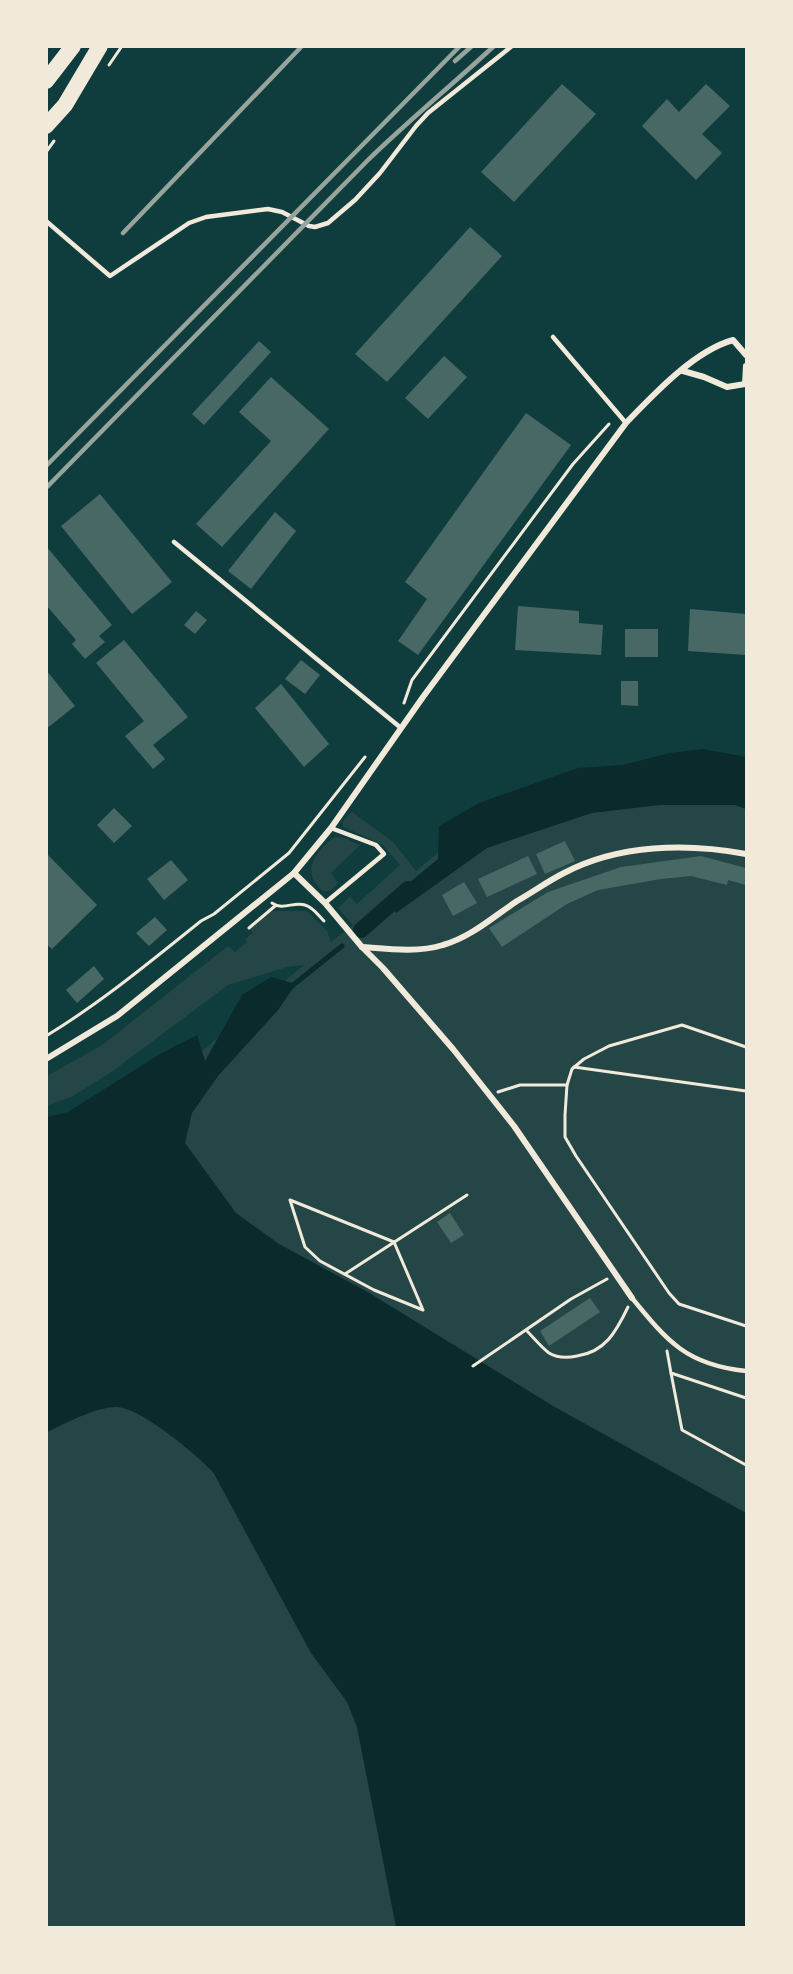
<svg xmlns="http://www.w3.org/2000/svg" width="793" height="1974" viewBox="0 0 793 1974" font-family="'IBM Plex Sans',sans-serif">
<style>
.green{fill:#244646}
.water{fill:#0a2a2b}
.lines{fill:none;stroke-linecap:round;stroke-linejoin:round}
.stream{stroke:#0a2a2b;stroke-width:5}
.canal{stroke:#0a2a2b;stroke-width:16}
.building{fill:#486865}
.path{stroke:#f1e9da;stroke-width:3}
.service{stroke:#f1e9da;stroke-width:4.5}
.minor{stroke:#f1e9da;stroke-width:6}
.trunk{stroke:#f1e9da;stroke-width:16}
.rail{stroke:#97a49c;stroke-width:4.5}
</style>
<rect width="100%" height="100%" fill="#0f3d3e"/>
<g class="green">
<path d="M 653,783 L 746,788 L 746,1927 L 47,1927 L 47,1161 L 113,1126 L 304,965 L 287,967 L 228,985 L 110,1073 L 73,1096 L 47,1106 L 47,1076 L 102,1045 L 228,946 L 235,952 L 247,942 L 245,939 L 253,933 L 250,929 L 271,911 L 307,911 L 327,931 L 331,942 L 353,925 L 338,908 L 350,897 L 357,904 L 400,865 L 383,845 L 343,827 L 343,821 L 352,812 L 393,842 L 416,871 L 458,836 Z"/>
<path d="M 335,837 L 345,838 L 360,845 L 331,873 L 338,883 L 330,891 L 323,891 C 300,872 315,851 335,837 Z"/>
</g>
<g class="water">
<path d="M 703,749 L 746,757 L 746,809 L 735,805 L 660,805 L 592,813 L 487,848 L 396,913 L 392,907 L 392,897 L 438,859 L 439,826 L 479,803 L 578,768 L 623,765 L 670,753 Z"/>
<path d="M 271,977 L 296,984 L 278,1010 L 218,1076 L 192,1113 L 185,1143 L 236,1213 L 279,1244 L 366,1291 L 553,1406 L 746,1513 L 746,1927 L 396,1927 L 357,1727 L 347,1702 L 311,1653 L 213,1472 C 194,1453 143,1409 117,1407 C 97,1406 65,1424 47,1432 L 47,1117 L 68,1112 L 160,1054 L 197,1035 L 205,1061 L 242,995 Z"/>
</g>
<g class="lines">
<path class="stream" d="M 292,986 L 342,946"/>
<path class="canal" d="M 361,930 L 408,889"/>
</g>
<g class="building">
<path d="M 562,84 L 596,114 L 514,202 L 481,172 Z"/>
<path d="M 706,84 L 730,106 L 702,134 L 722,153 L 696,180 L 642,126 L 667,99 L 679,112 Z"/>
<path d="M 470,227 L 502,256 L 387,382 L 355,354 Z"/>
<path d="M 259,341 L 271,352 L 204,425 L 192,414 Z"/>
<path d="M 444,356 L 467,377 L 428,419 L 405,398 Z"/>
<path d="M 271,377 L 329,429 L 222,547 L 196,524 L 271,441 L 239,412 Z"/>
<path d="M 526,413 L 571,445 L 418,655 L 398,641 L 427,599 L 405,582 Z"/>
<path d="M 100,494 L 172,582 L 132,614 L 61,526 Z"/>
<path d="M 275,512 L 296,531 L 251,589 L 228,571 Z"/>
<path d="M 46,546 L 112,625 L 99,636 L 105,642 L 85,659 L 72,644 L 76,640 L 46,605 Z"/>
<path d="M 518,606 L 579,611 L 579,623 L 603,625 L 601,655 L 515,650 Z"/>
<path d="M 690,609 L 746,614 L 746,655 L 688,651 Z"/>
<path d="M 196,611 L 207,620 L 195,634 L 184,625 Z"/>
<rect x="625" y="629" width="33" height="28"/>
<path d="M 124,640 L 188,717 L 153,745 L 165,759 L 153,769 L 125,736 L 144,721 L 96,663 Z"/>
<path d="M 301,660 L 320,675 L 305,694 L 285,679 Z"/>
<path d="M 46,670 L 75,706 L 46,729 Z"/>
<path d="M 621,681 L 638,681 L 638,706 L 621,705 Z"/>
<path d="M 281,684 L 329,744 L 304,767 L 255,708 Z"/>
<path d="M 114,808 L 132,826 L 114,843 L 97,825 Z"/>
<path d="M 565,841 L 575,861 L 545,874 L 536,854 Z"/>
<path d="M 46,853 L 97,905 L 52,949 L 46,944 Z"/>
<path d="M 528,856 L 537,874 L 487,897 L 478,879 Z"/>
<path d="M 701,856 L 746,868 L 746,885 L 728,880 L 727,885 L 691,876 L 661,879 L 598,890 L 567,904 L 502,947 L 489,928 L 548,892 L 621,867 Z"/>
<path d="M 171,860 L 188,880 L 164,900 L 147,879 Z"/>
<path d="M 464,882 L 477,903 L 453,916 L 442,895 Z"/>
<path d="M 155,917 L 167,930 L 149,946 L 136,933 Z"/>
<path d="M 94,966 L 104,979 L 77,1003 L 66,990 Z"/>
<path d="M 450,1213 L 464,1235 L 451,1243 L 437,1222 Z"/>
<path d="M 590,1298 L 600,1312 L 549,1346 L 540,1331 Z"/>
</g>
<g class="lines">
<g class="path">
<path d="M 109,65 L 122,46"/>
<path d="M 46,152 L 54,141"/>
<path d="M 404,703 L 412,680 L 573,464 L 609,424"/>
<path d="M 272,903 C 283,911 294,901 305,905 C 313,907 319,916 324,921"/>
<path d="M 249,928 L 275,906"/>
<path d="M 46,1036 C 102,1002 151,961 201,921 L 214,914 L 289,853 L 365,757"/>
<path d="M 746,1047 L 682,1025 L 609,1046 L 584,1059 L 572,1069 L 567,1085 L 565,1115 L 565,1137 L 576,1156 L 669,1293 L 679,1304 L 746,1326"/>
<path d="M 574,1067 L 746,1091"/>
<path d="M 498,1092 L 520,1085 L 567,1085"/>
<path d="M 290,1200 L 394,1242 L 423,1310 L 374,1290 L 320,1261 L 305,1247 Z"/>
<path d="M 345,1274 L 467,1195"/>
<path d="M 526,1330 C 533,1337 541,1347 549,1353 C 557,1358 568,1358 577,1356 C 605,1352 616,1332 628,1307"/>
<path d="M 667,1351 L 671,1373 L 746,1398"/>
<path d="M 473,1366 L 571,1299 L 607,1279"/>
<path d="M 671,1373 L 682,1430 L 746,1465"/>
</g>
<g class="service">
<path d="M 46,221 L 110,276 L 189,223 L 206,217 L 268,209 L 282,212 L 309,226 L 315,227 L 328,223 L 355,200 L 380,173 L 416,126 L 428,113 L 512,46"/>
<path d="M 553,337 L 626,423"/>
<path d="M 174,542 L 401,728"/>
<path d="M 325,903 L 384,854 L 376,845 L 331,828"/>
<path d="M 632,1298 C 668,1342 687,1365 746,1371"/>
</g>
<g class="minor">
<path d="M 683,371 L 704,377 L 727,387 L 745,384 L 746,366"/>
<path d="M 294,873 L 325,903 L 362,947 L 383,968 L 453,1049 L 514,1126 L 632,1298"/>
<path d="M 362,947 C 388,949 418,953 443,945 C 471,937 493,917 517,901 C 533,892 548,881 564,873 C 619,844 687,843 746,854"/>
<path d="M 46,1059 L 117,1016 L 294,873 L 331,828 L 423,697 L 626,423 C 654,394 694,351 733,340 L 746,355"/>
</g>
<g class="trunk">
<path d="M 46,81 L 73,46"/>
<path d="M 46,126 L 65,105 L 100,46"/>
</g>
<g class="rail">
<path d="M 455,61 L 472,46"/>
<path d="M 123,233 L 302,46"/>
<path d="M 46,466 L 460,46"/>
<path d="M 46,488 L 367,161 C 408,121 452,85 494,46"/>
</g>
</g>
<rect width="793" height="1974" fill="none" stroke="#f1e9da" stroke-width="96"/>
</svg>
